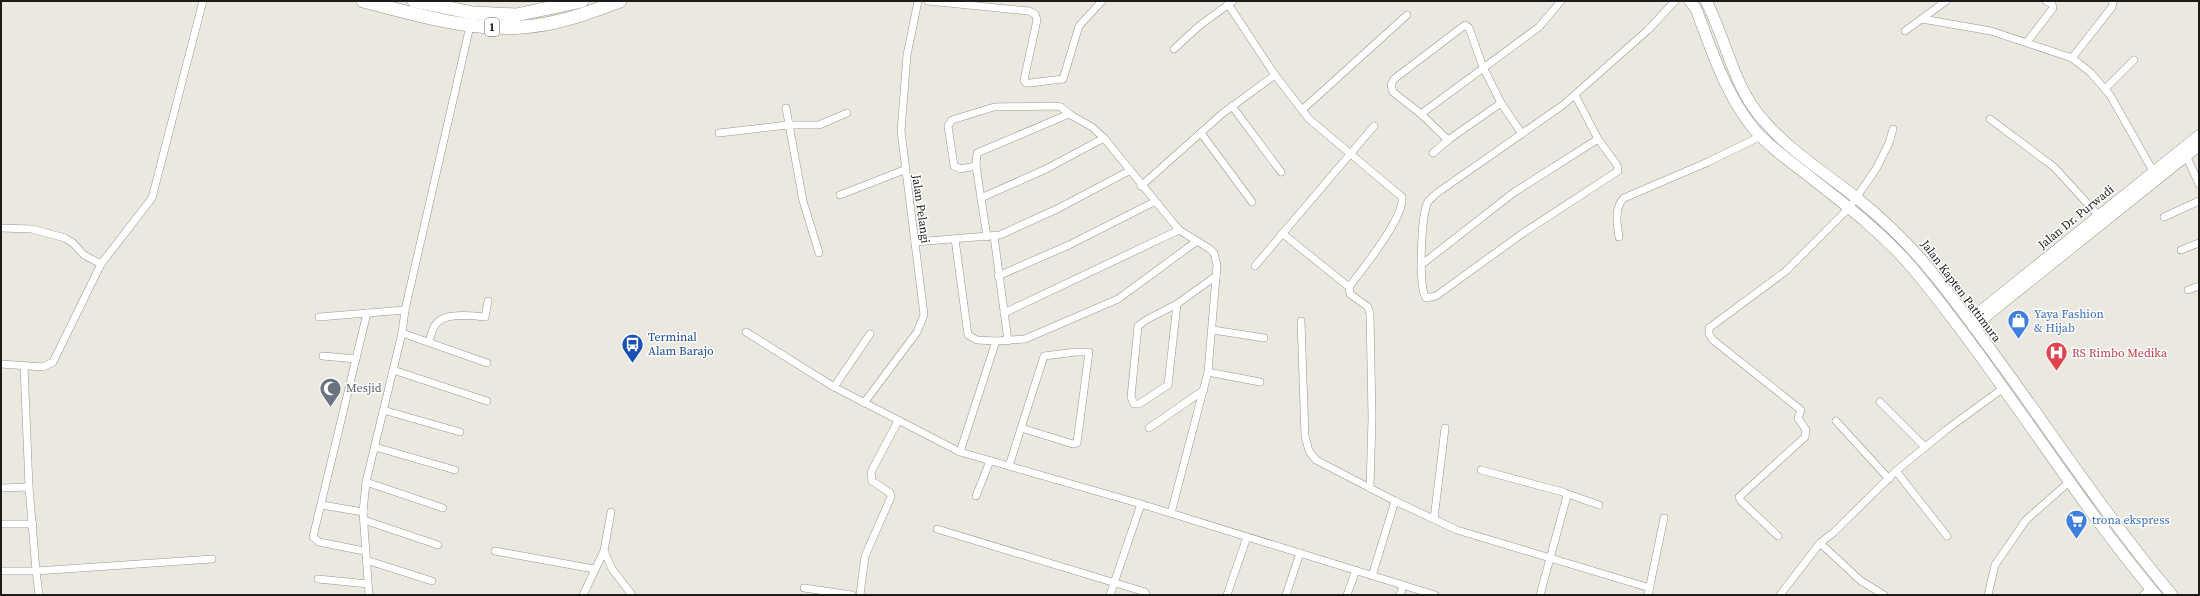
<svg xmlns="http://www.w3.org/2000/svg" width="2200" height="596" viewBox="0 0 2200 596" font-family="'Source Serif 4',serif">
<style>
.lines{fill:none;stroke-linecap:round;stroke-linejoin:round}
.street-casing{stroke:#97958c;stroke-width:8}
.secondary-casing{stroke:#97958c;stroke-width:11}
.primary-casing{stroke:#97958c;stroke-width:12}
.highway-casing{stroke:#97958c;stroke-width:14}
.street{stroke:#fff;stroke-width:7}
.secondary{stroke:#fff;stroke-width:10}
.primary{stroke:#fff;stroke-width:11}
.highway{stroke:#fff;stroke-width:13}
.labels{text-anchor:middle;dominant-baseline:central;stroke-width:3;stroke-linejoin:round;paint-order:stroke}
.shield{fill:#fff;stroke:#605f5d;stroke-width:1}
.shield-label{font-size:11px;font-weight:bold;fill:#1c1b18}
.street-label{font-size:12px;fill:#1c1b18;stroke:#fff}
.shop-label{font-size:12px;fill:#366cbe;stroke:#fff;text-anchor:start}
.transit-label{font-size:12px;fill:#164399;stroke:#fff;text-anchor:start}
.health-label{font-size:12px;fill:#be3a42;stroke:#fff;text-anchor:start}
.worship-label{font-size:12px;fill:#5b616d;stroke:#fff;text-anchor:start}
</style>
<rect width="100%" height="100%" fill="#ebe9df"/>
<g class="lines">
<defs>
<g id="street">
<path d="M 928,1 L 1029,11 L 1035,14 L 1037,20 L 1024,80 L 1026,83 L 1030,83 L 1063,79 L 1079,26 L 1102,1"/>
<path d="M 1228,4 L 1275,75 L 1309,119 L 1402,197 C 1405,217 1362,270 1349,287 L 1350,294 L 1368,307 L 1370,314 L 1372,418 L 1370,488"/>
<path d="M 1922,19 L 1991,31 L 2072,58 L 2091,73 L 2110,95 L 2153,171"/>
<path d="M 1905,31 L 1946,1"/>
<path d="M 2027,42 L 2053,8 L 2052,4 L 2046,1"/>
<path d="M 1174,49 L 1199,26 L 1233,1"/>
<path d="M 2072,58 L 2112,7 L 2113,1"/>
<path d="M 2105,89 L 2134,60"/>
<path d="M 1575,95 L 1598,139 L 1617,165 L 1618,171 L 1523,233 L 1436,296 L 1426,298 C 1418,288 1421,213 1428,202 C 1430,199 1434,196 1437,193 L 1563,105 L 1648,30 L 1675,1"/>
<path d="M 1232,106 L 1281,172"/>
<path d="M 786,108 L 803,201 L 819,253"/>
<path d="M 1302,110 L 1407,15"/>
<path d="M 1421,114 L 1539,27 L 1561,1"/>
<path d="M 1990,119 L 2054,167 L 2098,215"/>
<path d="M 719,133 L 788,125 L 819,125 L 847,113"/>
<path d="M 1201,133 L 1252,202"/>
<path d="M 1448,140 L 1421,114 L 1393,92 L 1391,85 L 1394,79 L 1465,25 L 1469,28 L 1483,67 L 1501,103 L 1522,134"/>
<path d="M 1433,153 L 1448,140 L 1501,103"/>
<path d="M 2185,153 L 2199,184"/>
<path d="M 976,166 L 960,169 L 954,166 L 948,126 L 952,120 L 994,107 L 1055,106 L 1061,107 L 1071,115"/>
<path d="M 1141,186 L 1223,113 L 1275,75"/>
<path d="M 840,195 L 904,170"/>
<path d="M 981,198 L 1046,169 L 1104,138"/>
<path d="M 2164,217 L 2199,201"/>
<path d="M 1,228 L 32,229 L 65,238 L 73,243 L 84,255 L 101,264"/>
<path d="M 1282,233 L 1349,287"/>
<path d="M 994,236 L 1008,341"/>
<path d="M 987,237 L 976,166 L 977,153 L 1069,114 L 1092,127 L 1104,138 L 1179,230 L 1210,249 L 1214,253 L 1217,265 L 1208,372 L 1171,513"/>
<path d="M 1619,237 C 1617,225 1614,207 1624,198 L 1708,162 L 1761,136"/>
<path d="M 955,239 L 968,335 L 977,340 L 996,341 L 1025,339 L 1118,299 L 1197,241"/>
<path d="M 915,242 L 1000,235 L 1057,209 L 1129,171"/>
<path d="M 2181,250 L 2199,243"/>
<path d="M 1421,265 L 1513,193 L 1598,139"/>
<path d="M 1255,266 L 1374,126"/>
<path d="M 998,276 L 1069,245 L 1154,202"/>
<path d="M 2188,290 L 2199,286"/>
<path d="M 1177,304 L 1168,385 L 1139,404 L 1134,404 L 1131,397 L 1138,326 L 1146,320 L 1177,304 L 1216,276"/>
<path d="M 1004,313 L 1179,230"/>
<path d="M 319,317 L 405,310"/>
<path d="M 1301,321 L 1305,436 L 1309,451 L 1316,460 L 1395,501 L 1457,530 L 1650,588"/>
<path d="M 1213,330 L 1264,338"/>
<path d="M 746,332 L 834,387 L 960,452 L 1141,504 L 1435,595"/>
<path d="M 402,333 L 487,363"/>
<path d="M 429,342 C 431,336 432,329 436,324 C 444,312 473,316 485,317 L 488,301"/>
<path d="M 323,356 L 356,359"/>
<path d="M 1,364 L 43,367 L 53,362 L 101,264 L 152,198 L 203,1"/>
<path d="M 24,366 L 29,487"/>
<path d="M 393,370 L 487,401"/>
<path d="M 1208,372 L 1260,382"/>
<path d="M 834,387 L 870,334"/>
<path d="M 1880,402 L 1925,447"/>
<path d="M 864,403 L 917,332 L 924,315 L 901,131 L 907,55 L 918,1"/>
<path d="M 383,410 L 460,432"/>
<path d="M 1836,421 L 1889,479"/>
<path d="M 1149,428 L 1204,390"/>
<path d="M 375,447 L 455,470"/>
<path d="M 960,452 L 996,341"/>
<path d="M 1009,466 L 1044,356 L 1076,352 L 1089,352 L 1077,443 L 1073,444 L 1021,428"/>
<path d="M 1481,470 L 1563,492 L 1567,496 L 1540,595"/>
<path d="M 1896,471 L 1947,536"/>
<path d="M 366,482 L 443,508"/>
<path d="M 1,488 L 29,487 L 36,571 L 1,571"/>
<path d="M 1565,493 L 1599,505"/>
<path d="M 976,496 L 990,461"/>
<path d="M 322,505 L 363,512"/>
<path d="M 1434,519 L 1445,428"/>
<path d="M 364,520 L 438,545"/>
<path d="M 1,524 L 33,524"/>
<path d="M 937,529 L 1145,592 L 1146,595"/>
<path d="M 1778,536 L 1741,501 L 1739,497 L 1805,437 L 1806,430 L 1798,418 L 1801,410 L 1713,340 L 1709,334 L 1709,328 L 1786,271 L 1849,208 L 1876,169 L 1889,143 L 1893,129"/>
<path d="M 1820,543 L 1861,581 L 1884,595"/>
<path d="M 364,551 L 319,542 L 313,537 L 367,313"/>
<path d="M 495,551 L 594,569"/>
<path d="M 604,551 L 612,569 L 632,595"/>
<path d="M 366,560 L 432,581"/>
<path d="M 1372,576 L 1395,501"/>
<path d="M 318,579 L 368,584"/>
<path d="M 804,588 L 852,595"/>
<path d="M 39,595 L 36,571 L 212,559"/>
<path d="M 369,595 L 363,512 L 366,482 L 402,333 L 405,310 L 470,26"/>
<path d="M 583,595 L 604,551 L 611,512"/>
<path d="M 860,595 L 865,556 L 891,497 L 890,493 L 872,481 L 871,472 L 898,421"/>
<path d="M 1110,595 L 1141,504"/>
<path d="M 1227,595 L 1247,537"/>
<path d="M 1286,595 L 1300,553"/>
<path d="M 1347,595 L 1356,570"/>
<path d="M 1400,595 L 1403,585"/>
<path d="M 1648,595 L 1664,518"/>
<path d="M 1780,595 L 1820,543 L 1833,533 L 1896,471 L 1946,430 L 2002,389"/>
<path d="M 1988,595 L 1995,565 L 2026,520 L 2069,482"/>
<path d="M 2143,595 L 2151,589"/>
</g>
<g id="secondary">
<path d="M 1969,320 L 2199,135"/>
<path d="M 1973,327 L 2199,146"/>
</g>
<g id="primary">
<path d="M 1690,1 L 1696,9 C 1712,51 1725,93 1753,128 C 1769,147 1791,162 1810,177 C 1847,206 1884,234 1914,270 C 2000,374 2069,491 2156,595"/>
<path d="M 1706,1 C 1727,41 1733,87 1764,121 C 1791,152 1827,174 1858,199 C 1889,224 1915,250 1939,281 C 2020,383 2088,495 2172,595"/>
</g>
<g id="highway">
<path d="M 363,1 C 415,14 468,31 522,27 C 555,25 589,13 620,1"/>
<path d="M 414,1 L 473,13 L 516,15 L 582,1"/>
</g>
</defs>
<use href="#street" class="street-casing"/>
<use href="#secondary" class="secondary-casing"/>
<use href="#primary" class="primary-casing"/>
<use href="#highway" class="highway-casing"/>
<use href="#street" class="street"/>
<use href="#secondary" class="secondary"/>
<use href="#primary" class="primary"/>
<use href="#highway" class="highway"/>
</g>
<defs>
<symbol id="shop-pin" viewBox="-11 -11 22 30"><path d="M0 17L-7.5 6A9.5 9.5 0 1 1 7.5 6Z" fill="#3f7fe0" stroke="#fff"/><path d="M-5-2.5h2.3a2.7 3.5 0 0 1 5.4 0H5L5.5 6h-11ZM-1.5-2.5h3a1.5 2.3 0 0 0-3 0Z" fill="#fff"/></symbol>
<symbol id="bus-pin" viewBox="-11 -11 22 30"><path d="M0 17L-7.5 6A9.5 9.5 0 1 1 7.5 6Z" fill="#1a4fb4" stroke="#fff"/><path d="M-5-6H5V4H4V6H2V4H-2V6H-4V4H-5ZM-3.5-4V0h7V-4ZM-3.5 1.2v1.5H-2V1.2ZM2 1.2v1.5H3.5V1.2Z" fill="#fff"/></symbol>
<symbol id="hospital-pin" viewBox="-11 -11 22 30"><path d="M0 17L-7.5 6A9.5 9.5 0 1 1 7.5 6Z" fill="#e0444e" stroke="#fff"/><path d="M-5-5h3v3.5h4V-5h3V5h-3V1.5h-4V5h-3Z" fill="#fff"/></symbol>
<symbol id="mosque-pin" viewBox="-11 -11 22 30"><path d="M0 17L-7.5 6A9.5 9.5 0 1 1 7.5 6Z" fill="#6b7280" stroke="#fff"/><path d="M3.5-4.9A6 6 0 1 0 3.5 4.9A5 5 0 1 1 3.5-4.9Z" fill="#fff"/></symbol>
<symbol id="supermarket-pin" viewBox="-11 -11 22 30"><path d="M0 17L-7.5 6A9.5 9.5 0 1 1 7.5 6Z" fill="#3f7fe0" stroke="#fff"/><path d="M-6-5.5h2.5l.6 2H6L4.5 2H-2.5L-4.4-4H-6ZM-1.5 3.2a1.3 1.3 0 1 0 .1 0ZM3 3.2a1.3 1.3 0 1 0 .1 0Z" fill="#fff"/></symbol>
</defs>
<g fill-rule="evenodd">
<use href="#shop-pin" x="2006" y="308" width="25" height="34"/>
<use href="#bus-pin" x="620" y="332" width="25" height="34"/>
<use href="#hospital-pin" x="2044" y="340" width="25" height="34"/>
<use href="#mosque-pin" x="318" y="376" width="25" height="34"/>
<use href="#supermarket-pin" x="2064" y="508" width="25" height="34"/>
</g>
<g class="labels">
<rect class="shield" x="485" y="18" width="14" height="18" rx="3"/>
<g class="shield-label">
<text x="492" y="27">1</text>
</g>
<g class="street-label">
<text transform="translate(921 209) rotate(82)">Jalan Pelangi</text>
<text transform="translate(2076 217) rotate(-39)">Jalan Dr. Purwadi</text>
<text transform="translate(1961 291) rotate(53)">Jalan Kapten Pattimura</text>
</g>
<g class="shop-label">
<text x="2034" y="314">Yaya Fashion<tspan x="2034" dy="14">&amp; Hijab</tspan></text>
<text x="2092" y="520">trona ekspress</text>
</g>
<g class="transit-label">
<text x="648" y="337">Terminal<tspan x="648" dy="14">Alam Barajo</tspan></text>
</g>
<g class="health-label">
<text x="2072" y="353">RS Rimbo Medika</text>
</g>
<g class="worship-label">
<text x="346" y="388">Mesjid</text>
</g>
</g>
<rect width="2200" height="596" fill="none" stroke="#1c1b18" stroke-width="4"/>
</svg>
